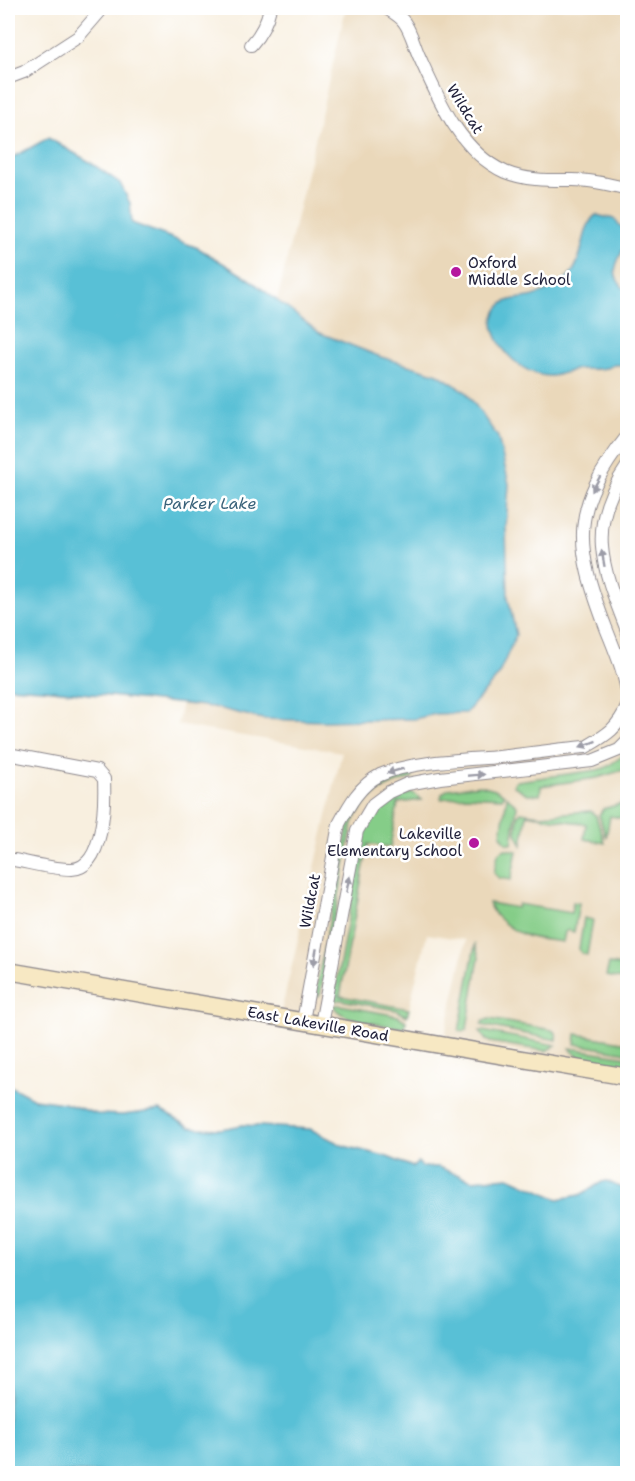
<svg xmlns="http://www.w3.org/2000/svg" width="635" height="1481" viewBox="0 0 635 1481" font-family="'Shantell Sans',sans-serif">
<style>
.built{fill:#ead8ba}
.green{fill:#85cd88;stroke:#547862;stroke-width:1.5}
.water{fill:#58c0d6;stroke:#3d7188;stroke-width:1.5}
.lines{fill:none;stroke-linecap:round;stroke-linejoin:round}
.street-casing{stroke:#8d888d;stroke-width:14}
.secondary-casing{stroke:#8d888d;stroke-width:19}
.street{stroke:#fff;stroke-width:12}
.secondary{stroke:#f7e8c3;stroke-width:16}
.oneway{fill:#9c9ca7}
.poi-dot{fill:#b5179e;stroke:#fff;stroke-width:2}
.labels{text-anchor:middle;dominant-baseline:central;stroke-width:5;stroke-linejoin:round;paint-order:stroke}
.street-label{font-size:15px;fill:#22223b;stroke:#fff}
.poi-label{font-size:15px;fill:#22223b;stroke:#fff;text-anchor:start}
.water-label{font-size:16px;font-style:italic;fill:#386179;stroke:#fff}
</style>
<rect width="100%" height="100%" fill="#fff"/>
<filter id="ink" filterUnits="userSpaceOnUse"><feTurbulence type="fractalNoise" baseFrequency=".0167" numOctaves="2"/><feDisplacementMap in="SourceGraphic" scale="12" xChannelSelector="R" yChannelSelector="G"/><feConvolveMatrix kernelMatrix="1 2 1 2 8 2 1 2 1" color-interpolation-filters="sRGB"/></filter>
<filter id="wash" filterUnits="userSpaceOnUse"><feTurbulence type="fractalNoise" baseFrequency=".008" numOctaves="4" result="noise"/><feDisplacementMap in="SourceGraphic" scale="24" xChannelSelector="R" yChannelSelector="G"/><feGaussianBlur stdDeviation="1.35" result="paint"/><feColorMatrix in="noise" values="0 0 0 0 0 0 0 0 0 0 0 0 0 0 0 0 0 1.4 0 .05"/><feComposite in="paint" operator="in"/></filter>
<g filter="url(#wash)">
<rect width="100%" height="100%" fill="#f8efdf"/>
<path class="built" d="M 346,8 L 627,8 L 627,1070 L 444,1040 L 466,940 L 427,934 L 403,1033 L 281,1012 L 342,752 L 177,725 Z"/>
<g class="green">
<path d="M 627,753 L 627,769 L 597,778 L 541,786 L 540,795 L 527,794 L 514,786 L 514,783 L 517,781 L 597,770 L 605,768 Z"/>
<path d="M 411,775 L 413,778 C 386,785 366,795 353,823 L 320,995 L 317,997 L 315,994 L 349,820 C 364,791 379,780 411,775 Z"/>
<path d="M 480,785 L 495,789 L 504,795 L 502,798 L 466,796 L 441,799 L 442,794 L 448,789 Z"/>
<path d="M 413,793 L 422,800 L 398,803 L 390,847 L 368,844 L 340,996 L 409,1009 L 407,1016 L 396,1010 L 341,1000 L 333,1001 L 365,827 C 376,807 390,796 413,793 Z"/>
<path d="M 507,797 L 517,805 L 512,844 L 506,843 L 501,835 Z"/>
<path d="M 627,802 L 627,819 L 610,816 L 606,838 L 599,815 L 603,809 Z"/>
<path d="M 591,811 L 596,816 L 605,843 L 584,839 L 586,824 L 541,817 L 541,815 Z"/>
<path d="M 521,812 L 539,815 L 538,816 L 527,814 L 522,845 L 516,833 L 518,815 Z"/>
<path d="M 505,849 L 517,851 L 511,880 L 499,878 L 494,873 L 498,854 Z"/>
<path d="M 573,902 L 579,903 L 574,932 L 568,930 L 565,932 L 563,942 C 551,940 536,940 524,935 C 512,930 491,916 489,903 L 517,908 L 518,904 L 571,913 Z"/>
<path d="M 584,918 L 593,920 L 587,955 L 581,953 L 579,949 Z"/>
<path d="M 475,945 L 479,957 L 468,1022 L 467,1030 L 463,1032 L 459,1031 Z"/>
<path d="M 609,964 L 627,967 L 627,980 L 606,976 Z"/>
<path d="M 333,1005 L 340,1005 L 398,1016 L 406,1021 L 404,1028 C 386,1025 340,1022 333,1005 Z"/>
<path d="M 489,1019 L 552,1030 L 556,1033 L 557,1040 L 481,1025 L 483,1021 Z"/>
<path d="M 480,1031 L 483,1031 L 556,1045 L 546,1051 L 490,1042 L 485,1039 Z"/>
<path d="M 576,1034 L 627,1043 L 627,1053 L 575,1044 Z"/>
<path d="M 570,1048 L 627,1057 L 627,1066 C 611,1063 579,1064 570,1048 Z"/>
</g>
<g class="water">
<path d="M 48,138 L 88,161 L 120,183 L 130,203 L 132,223 L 198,248 L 249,279 L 320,333 L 381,357 L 438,374 L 466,392 L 498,437 L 509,484 L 506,527 L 508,597 L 516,635 L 498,676 L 466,713 L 436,714 L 414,719 L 323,721 L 263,719 L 213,707 L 43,689 L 8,687 L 8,160 Z"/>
<path d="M 596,215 L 614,219 L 627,233 C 628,256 600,268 627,291 L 627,363 C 622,366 620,364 614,365 C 608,366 613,367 606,368 C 597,370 588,369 579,369 C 570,370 561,375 552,376 C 530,377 507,359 498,340 C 494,332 491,322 495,314 C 503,296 519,300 534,296 C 547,292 564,283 572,272 C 584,258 582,224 596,215 Z"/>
<path d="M 8,1085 L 34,1099 L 64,1103 L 97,1114 L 123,1115 L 160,1110 L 190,1127 L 198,1128 L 221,1129 L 243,1125 L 310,1129 L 344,1146 L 385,1156 L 413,1167 L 418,1162 L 422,1167 L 438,1167 L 472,1180 L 509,1177 L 558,1199 L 580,1195 L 602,1182 L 607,1181 L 619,1187 L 627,1188 L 627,1473 L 8,1473 Z"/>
</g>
</g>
<g filter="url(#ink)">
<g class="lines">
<defs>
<g id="street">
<path d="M 386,8 C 392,12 400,16 404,22 C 411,31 414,45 419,56 C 438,98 460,152 505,172 C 527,181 550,180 573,180 C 592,180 609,184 628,189"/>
<path d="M 251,45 C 261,34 267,22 270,8"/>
<path d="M 8,78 L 24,72 L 78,37 L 103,8"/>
<path d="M 628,435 C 570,508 574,544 606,628 C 615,651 625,673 628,698"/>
<path d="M 628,465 C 584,527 603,569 628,633"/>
<path d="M 8,754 L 97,771 L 104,779 C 105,802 104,868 72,869 C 51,869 28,862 8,859"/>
<path d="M 303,1021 L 339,824 C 349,805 360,785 380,775 C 411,761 464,760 499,757 C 528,754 557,749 586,747 C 608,734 617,729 628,705"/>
<path d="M 321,1024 L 357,831 L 373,804 L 389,792 L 407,784 L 440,778 L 592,761 L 619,750 L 628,741"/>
</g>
<path id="secondary" d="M 8,971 L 628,1077"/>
</defs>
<use href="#street" class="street-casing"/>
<use href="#secondary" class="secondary-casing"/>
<use href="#street" class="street"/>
<use href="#secondary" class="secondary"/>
</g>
<defs><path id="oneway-solid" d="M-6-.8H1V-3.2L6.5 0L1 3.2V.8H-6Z" transform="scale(1.5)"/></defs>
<g class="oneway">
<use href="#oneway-solid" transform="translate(596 484) rotate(118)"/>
<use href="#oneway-solid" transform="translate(603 558) rotate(-100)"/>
<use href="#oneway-solid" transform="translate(588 744) rotate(160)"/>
<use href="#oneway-solid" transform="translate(395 771) rotate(164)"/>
<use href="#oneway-solid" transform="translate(476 775) rotate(-5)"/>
<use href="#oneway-solid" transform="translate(348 884) rotate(-79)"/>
<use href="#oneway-solid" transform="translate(315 957) rotate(101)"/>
</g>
</g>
<g class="poi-dot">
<circle cx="456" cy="272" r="6"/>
<circle cx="474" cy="843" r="6"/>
</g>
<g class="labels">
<g class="street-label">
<text transform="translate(465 109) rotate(58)">Wildcat</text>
<text transform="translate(310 901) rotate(-79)">Wildcat</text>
<text transform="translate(318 1024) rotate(10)">East Lakeville Road</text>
</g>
<g class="poi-label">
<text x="468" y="263">Oxford<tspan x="468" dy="17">Middle School</tspan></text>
<text x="462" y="834" text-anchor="end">Lakeville<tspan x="462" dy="17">Elementary School</tspan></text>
</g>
<g class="water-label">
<text x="210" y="503">Parker Lake</text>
</g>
</g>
<rect width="635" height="1481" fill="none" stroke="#fff" stroke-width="30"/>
</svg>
